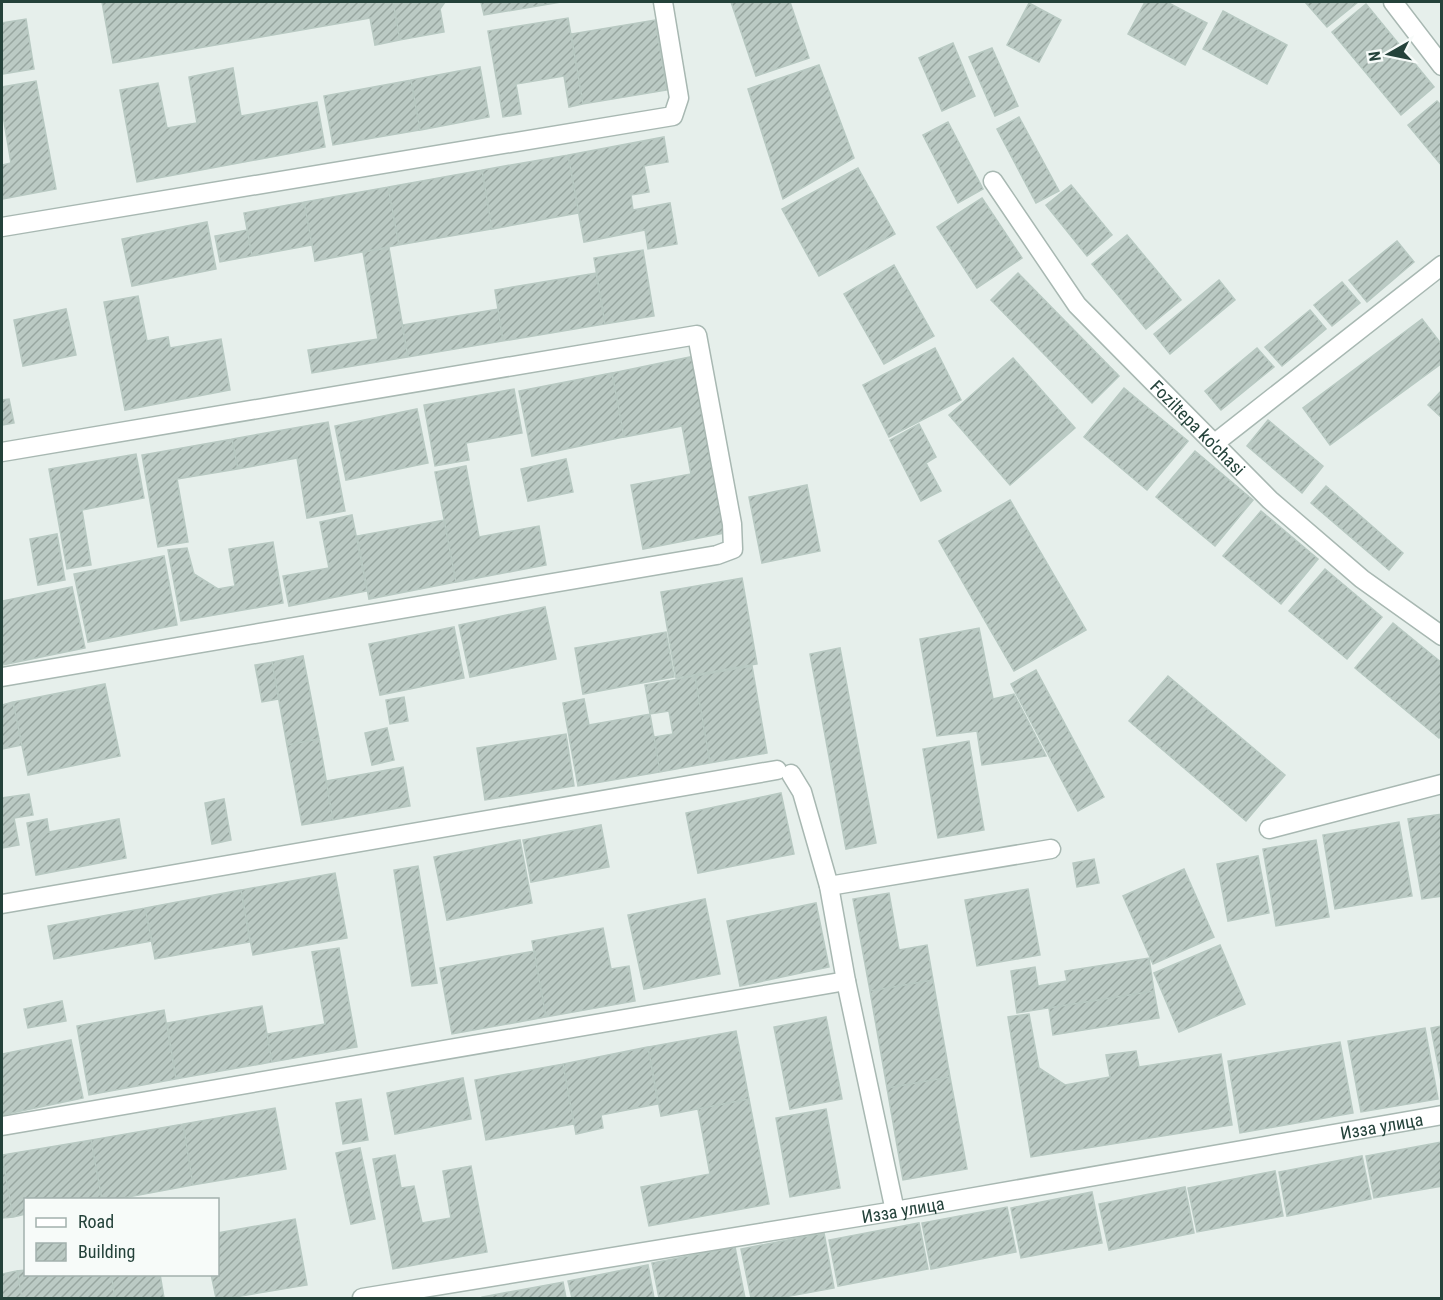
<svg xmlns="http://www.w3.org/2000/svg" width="1443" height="1300" viewBox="0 0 1443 1300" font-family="'Roboto Condensed',sans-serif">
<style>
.building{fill:url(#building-hatch);stroke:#b8c9c2;stroke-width:1.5}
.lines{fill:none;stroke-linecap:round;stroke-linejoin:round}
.service-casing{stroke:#a8b8b2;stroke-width:21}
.minor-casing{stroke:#a8b8b2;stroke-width:21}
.service{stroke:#fff;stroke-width:18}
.minor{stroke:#fff;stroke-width:18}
.labels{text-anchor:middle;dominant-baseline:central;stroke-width:6;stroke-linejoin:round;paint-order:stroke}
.street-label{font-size:18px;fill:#24423a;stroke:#f7fbf9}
</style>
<defs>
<pattern id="building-hatch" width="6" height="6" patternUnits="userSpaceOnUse" patternTransform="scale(1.5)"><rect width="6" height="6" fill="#bbcac4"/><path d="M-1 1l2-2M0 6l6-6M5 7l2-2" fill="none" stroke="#98a6a0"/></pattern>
</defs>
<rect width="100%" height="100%" fill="#e6efeb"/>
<!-- building -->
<path class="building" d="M102,2H393L400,40L375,45L370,18L113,63Z
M393,2H445L440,9L444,32L400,40Z
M481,2H561L484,15Z
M731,2H790L809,58L756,76Z
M1145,2H1167L1207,23L1185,65L1128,34Z
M1305,2H1358L1327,27Z
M1029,3L1061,20L1039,62L1007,45Z
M1366,4L1434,87L1401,115L1332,32Z
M1223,11L1287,45L1267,84L1203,49Z
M568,18L583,104L569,107L564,76L516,84L521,114L503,117L488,31Z
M26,19L34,69L2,74V23Z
M655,20L667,90L583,104L571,34Z
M953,43L975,96L942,111L919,58Z
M992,48L1018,106L995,116L969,57Z
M819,65L854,158L783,199L748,89Z
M480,67L489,117L420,130L411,80Z
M233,68L241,116L317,102L325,147L137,182L120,90L158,83L167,128L197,123L189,77Z
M411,80L420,130L333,145L324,96Z
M36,81L56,189L2,199V165L11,163L2,110V87Z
M1437,101L1442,106V166L1408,125Z
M1019,117L1059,191L1036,203L997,129Z
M948,122L983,189L958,203L923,135Z
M664,137L668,162L644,166L649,192L631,195L633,210L670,203L677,244L648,249L645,230L584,242L568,155Z
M568,155L579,213L492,229L482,170Z
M858,168L895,234L819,276L782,209Z
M482,170L492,229L399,245L388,187Z
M1071,185L1112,235L1087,256L1046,205Z
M388,187L399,245L315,261L304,202Z
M982,198L1022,258L977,288L937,227Z
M304,202L312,245L252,256L244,213Z
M207,222L216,269L132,286L122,239Z
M247,230L252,256L220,262L215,236Z
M1127,235L1181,300L1146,329L1092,264Z
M1397,241L1414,262L1367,302L1349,280Z
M389,248L408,357L312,373L308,350L378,339L363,252Z
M643,250L654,316L605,324L594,258Z
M894,265L934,336L884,364L844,294Z
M596,273L605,324L503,341L495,290Z
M1018,273L1119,376L1092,403L991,300Z
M1219,280L1235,300L1170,354L1154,334Z
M1342,282L1360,303L1332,326L1314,305Z
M138,296L147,341L168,337L170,348L221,339L230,390L125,410L104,302Z
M66,309L76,355L23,366L14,320Z
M498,309L503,341L408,357L402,325Z
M1310,310L1326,329L1282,366L1265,347Z
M1422,319L1442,345V363L1330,445L1303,408Z
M935,348L961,400L889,437L863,385Z
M1257,348L1274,367L1221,410L1205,391Z
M695,356L730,532L643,549L631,485L691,474L682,426L624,437L612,373Z
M1013,358L1075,428L1010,485L949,415Z
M612,373L624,437L532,456L519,391Z
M1124,388L1188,441L1147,490L1084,437Z
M514,389L522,433L466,443L469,460L435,466L424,405Z
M1441,391L1442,392V418L1428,405Z
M9,399L14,423L2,425V400Z
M417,409L428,463L346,480L335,426Z
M1268,420L1323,466L1302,493L1247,446Z
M328,422L345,511L307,518L297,458L238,469L232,439Z
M919,424L936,457L926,463L941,491L921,501L890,440Z
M232,439L238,469L177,479L188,542L158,547L142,455Z
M1195,451L1253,500L1215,546L1156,497Z
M136,454L144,498L82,510L91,565L67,569L49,469Z
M566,459L573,492L528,501L521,469Z
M466,466L479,537L539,526L546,565L456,582L435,472Z
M807,485L820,551L762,563L749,497Z
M1326,486L1403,553L1389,570L1311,503Z
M1010,500L1086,630L1014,671L939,541Z
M1261,511L1318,559L1281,604L1223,556Z
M352,515L367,591L289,606L283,576L329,568L320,522Z
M444,520L456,582L369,599L357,536Z
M57,534L65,580L38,585L30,539Z
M273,542L283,603L181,621L168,550L187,548L194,574L218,589L235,586L229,549Z
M164,556L177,625L88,642L74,574Z
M1325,569L1382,617L1347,659L1289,611Z
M742,578L757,664L676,678L661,592Z
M72,587L85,648L2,665V601Z
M545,607L556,659L470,677L459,625Z
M1393,623L1442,663V735L1439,738L1355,668Z
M454,627L464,678L380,695L369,644Z
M979,628L993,699L1014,694L1046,756L982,765L977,731L937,736L920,639Z
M666,632L674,677L583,694L575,648Z
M840,648L876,843L846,849L810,654Z
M303,656L319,739L287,745L272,662Z
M272,662L279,699L262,702L255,665Z
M752,666L767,753L710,763L695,676Z
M1036,670L1104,797L1078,811L1011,684Z
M695,676L710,763L660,772L654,737L673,734L669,711L650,714L645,685Z
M1168,676L1285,775L1246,821L1129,721Z
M105,684L120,756L28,775L13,702Z
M404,697L408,721L390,724L386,700Z
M584,699L589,725L650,714L660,772L578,786L563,703Z
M13,702L22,745L2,749V705Z
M387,728L394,760L372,765L365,733Z
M566,734L574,786L485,800L477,748Z
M319,739L333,820L302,825L287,745Z
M969,741L984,830L938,838L923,749Z
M403,767L410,806L333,820L326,781Z
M781,793L794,854L698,873L686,813Z
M29,794L33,815L14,818L19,845L2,848V798Z
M224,799L231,840L212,844L205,803Z
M1442,814V896L1422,899L1408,819Z
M47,819L49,832L119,819L126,858L36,875L27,823Z
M1399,822L1412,896L1335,909L1323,835Z
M601,825L609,867L531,882L523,840Z
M520,840L532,903L447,920L434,857Z
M1316,840L1329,917L1276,926L1263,849Z
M1258,856L1269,913L1228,921L1217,864Z
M1094,859L1099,883L1077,887L1073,863Z
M418,866L437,983L412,986L394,870Z
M1184,869L1214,937L1153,964L1123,896Z
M335,873L347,938L253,955L241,890Z
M1028,889L1040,955L977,966L965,900Z
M241,890L250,942L155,959L145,908Z
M889,893L899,950L927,945L933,980L870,991L853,899Z
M705,899L720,974L644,989L628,915Z
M816,903L829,967L740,986L727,921Z
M145,908L152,941L54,959L48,926Z
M603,928L611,969L629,966L635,1001L546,1017L532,941Z
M1220,945L1245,1004L1179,1032L1154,973Z
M339,948L357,1047L272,1062L267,1034L325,1024L312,952Z
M534,951L546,1017L452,1034L440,968Z
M1149,958L1154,991L1017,1013L1011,971L1035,967L1038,986L1067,981L1065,971Z
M933,980L950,1077L887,1088L870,991Z
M1154,991L1159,1018L1053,1035L1049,1008Z
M62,1001L66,1021L28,1028L24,1009Z
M262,1006L272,1062L176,1079L167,1023Z
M164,1010L176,1079L89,1095L77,1026Z
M1029,1014L1039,1068L1065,1085L1110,1077L1106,1055L1136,1051L1139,1067L1221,1054L1232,1125L1031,1157L1008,1017Z
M826,1017L842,1099L790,1109L774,1027Z
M1442,1026V1086L1431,1028Z
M1425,1028L1438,1099L1361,1112L1348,1041Z
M736,1031L749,1099L661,1116L648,1047Z
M71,1040L83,1098L2,1115V1054Z
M1340,1042L1353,1113L1240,1133L1228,1061Z
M648,1047L658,1104L601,1115L603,1128L576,1134L563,1064Z
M563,1064L574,1124L486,1140L475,1080Z
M950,1077L967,1169L903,1180L887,1088Z
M463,1078L471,1119L395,1134L387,1093Z
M361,1099L368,1140L343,1144L336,1103Z
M749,1099L769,1204L649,1226L641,1187L710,1174L698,1109Z
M275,1108L286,1169L193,1185L183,1124Z
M826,1109L840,1188L790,1197L776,1118Z
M183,1124L193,1185L112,1200H102L91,1140Z
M91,1140L102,1200H26V1214L13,1217L2,1155Z
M1442,1142V1186L1374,1198L1366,1156Z
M360,1148L375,1219L351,1224L336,1153Z
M2,1155L13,1217L2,1218Z
M395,1155L401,1188L414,1186L422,1223L451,1218L443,1171L471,1166L487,1252L393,1269L373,1159Z
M1362,1156L1371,1199L1287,1216L1279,1172Z
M1275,1171L1283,1216L1197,1232L1188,1188Z
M1185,1187L1194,1233L1109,1250L1099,1204Z
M1092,1192L1102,1243L1021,1258L1011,1208Z
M1007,1207L1016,1252L931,1269L922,1223Z
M295,1219L307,1285L229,1298H216L211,1274H218V1233Z
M919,1223L928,1269L838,1286L829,1240Z
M824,1233L834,1288L779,1298H751L741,1249Z
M735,1247L745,1298H659L652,1263Z
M648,1265L654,1298H572L568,1281Z
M26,1270V1274H111L115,1298H22L17,1271Z
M17,1271L22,1298H2V1274Z
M111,1274H160L164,1298H115Z
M563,1282L566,1298H482V1297Z"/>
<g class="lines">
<defs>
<path id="service" d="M829,886L1051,849"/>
<g id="minor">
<path d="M1393,2L1442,66"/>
<path id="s1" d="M993,181L1077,305L1270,500L1362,579L1442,636"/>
<path d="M2,227L673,116L679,98L663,2"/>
<path d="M1215,443L1442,265"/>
<path d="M2,452L697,335L732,524L733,549L717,555L2,677"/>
<path d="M791,774L802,792L829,886L846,981L895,1211"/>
<path d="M1269,829L1442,784"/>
<path d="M2,904L777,770"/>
<path d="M2,1126L846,981"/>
<path id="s2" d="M362,1298L895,1211L1442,1115"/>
</g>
</defs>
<!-- service casing -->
<use href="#service" class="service-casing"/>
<!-- minor casing -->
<use href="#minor" class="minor-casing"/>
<!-- service -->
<use href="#service" class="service"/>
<!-- minor -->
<use href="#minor" class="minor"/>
</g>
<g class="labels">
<!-- street labels -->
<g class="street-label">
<text stroke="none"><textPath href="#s1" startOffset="322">Foziltepa ko'chasi</textPath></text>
<text stroke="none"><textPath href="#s2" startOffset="1034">Изза улица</textPath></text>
<text stroke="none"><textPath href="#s2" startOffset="548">Изза улица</textPath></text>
</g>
</g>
<!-- border -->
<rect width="1443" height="1300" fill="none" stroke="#24423a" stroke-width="6"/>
<!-- legend -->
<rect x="24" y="1198" width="195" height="78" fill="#f7fbf9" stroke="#a3b1ad" stroke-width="1.5"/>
<rect x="36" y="1218" width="30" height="9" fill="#ffffff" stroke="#a3b1ad" stroke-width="1.5"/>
<text x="78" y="1228" font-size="18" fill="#24423a">Road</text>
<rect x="36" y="1243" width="30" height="18" fill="url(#building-hatch)" stroke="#a3b1ad" stroke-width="1.5"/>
<text x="78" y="1258" font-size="18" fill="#24423a">Building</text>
<!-- north arrow -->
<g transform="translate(1389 54) rotate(261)" stroke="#f7fbf9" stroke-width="4.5" paint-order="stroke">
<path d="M0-4.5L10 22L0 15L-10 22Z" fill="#24423a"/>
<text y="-9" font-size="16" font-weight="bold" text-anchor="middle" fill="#24423a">N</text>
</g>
</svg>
